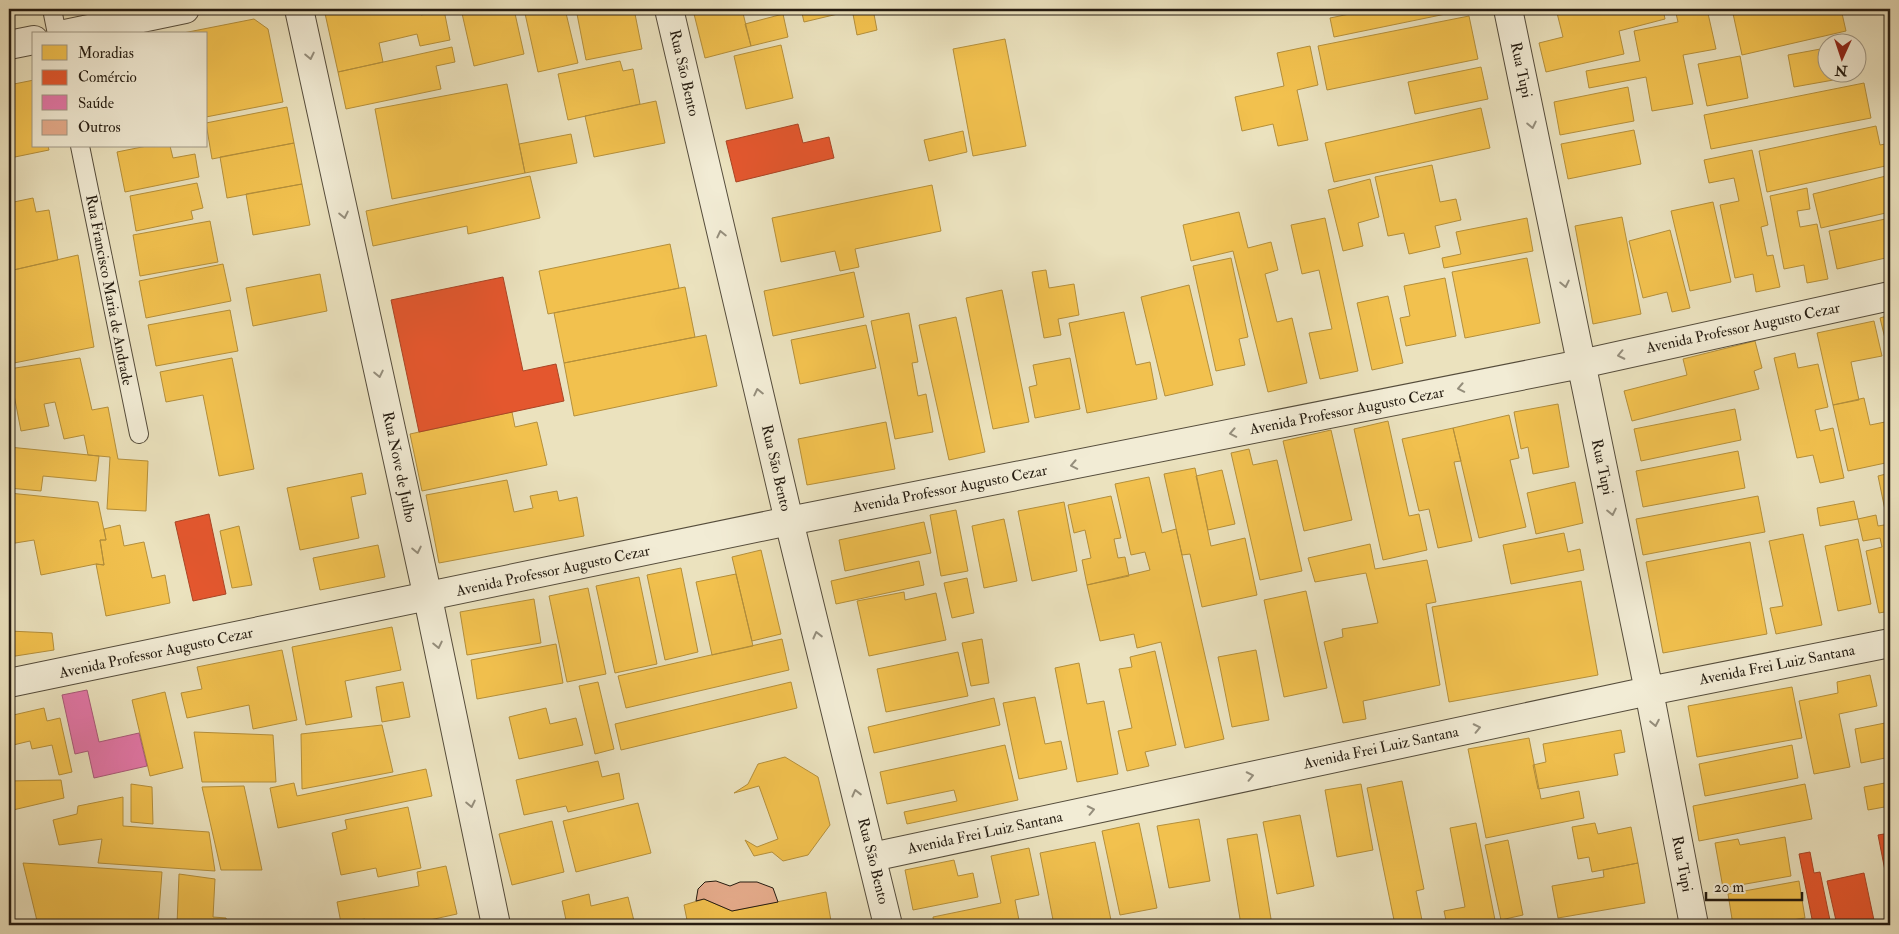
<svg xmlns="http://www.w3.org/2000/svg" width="1899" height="934" viewBox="0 0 1899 934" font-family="'IM FELL Double Pica',serif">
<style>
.homes{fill:#f2c14e;stroke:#b48f3b}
.shops{fill:#e4572e;stroke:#aa4525}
.health{fill:#e377a8;stroke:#aa5b7a}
.building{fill:#e6ac8c;stroke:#241b10}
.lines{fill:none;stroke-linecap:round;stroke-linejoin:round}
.service-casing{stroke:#564d3c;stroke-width:20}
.minor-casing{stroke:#564d3c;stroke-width:30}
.tertiary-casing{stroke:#564d3c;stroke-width:30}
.service{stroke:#f2ecd5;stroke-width:18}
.minor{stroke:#f2ecd5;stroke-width:28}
.tertiary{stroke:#f2ecd5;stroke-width:28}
.oneway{stroke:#958e7c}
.labels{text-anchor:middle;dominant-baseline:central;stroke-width:5;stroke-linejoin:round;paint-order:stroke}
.street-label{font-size:15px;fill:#241b10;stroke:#f2ecd5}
</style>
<rect width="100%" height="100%" fill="#ebe2be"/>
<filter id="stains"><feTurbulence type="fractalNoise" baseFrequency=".004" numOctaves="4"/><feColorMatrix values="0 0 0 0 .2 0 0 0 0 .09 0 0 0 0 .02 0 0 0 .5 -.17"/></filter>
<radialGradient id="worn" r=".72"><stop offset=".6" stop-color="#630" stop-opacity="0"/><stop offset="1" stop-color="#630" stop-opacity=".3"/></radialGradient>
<!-- homes -->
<path class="homes" d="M324,9H419L421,15L444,10L450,40L420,46L417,34L379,43L383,62L338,72Z
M461,9H514L524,54L474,66Z
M524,9H565L578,63L538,72Z
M576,9H634L642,49L586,60Z
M716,9H742L751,46L705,58L694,14Z
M801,9H841L842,13L804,22Z
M852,9H873L877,30L857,35Z
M1364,9H1470L1334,37L1330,18L1364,11Z
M1556,9H1663L1665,19L1619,31L1624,54L1546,72L1539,43L1563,37Z
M1675,9H1707L1716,49L1683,55L1693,104L1652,111L1646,77L1589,88L1586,71L1640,61L1634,31L1678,22Z
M1732,9H1841L1846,31L1742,55Z
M783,14L788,37L751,46L745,24Z
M1469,16L1478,59L1327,90L1318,46Z
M254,19L268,29L283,102L206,117V34H178Z
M1005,39L1026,146L973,156L953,49Z
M781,45L793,98L746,109L734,56Z
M1310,46L1318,85L1297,90L1308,140L1278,146L1273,124L1242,131L1235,97L1284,86L1277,53Z
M452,47L455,62L436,66L441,89L346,109L338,72Z
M1826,48V72H1856V76L1794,87L1788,55Z
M1740,56L1748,98L1707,106L1698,64Z
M620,61L623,71L633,69L640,104L568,120L558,74Z
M1481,67L1488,99L1415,114L1408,82Z
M34,80V146H48L49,150L10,158L9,85Z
M1864,83L1871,118L1711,149L1704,115Z
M507,84L525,173L392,199L375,109Z
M1628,87L1634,121L1560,135L1554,102Z
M656,101L665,143L594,157L585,116Z
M287,107L294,143L212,159L206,123Z
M1481,108L1490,148L1334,182L1325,143Z
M1876,126L1880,145L1890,143V165L1767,192L1759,151Z
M1634,130L1641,164L1568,179L1561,144Z
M963,131L967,152L929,161L924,140Z
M571,134L577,163L525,173L519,144Z
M294,143L302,184L227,198L220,157Z
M147,146H170L173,158L195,154L199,177L125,192L117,152Z
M1752,150L1768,225L1761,227L1767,256L1773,255L1780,287L1756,292L1753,274L1735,278L1720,205L1739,201L1734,178L1709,183L1704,160Z
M1432,165L1440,202L1456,199L1461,220L1435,226L1440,247L1409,254L1404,233L1388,236L1375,177Z
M1890,175V212L1821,228L1813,194Z
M530,176L540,218L468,234L467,226L373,246L366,211Z
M1370,179L1379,217L1358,223L1363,246L1343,251L1328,190Z
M197,183L203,208L191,211L193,219L136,231L130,196Z
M302,184L310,225L253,235L246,194Z
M932,185L941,231L855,249L859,267L840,271L835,251L781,262L772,218Z
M1807,188L1810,209L1797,211L1800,227L1817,224L1828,279L1807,283L1804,265L1784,269L1770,196Z
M33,198L36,212L49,210L58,260L9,271V203Z
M1713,202L1731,282L1690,291L1671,211Z
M1239,212L1248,248L1271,242L1278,270L1265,274L1277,322L1292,318L1307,383L1268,392L1233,251L1191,261L1183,225Z
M1622,217L1641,314L1593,324L1575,226Z
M1325,218L1358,371L1320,379L1309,333L1332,329L1319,270L1302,274L1291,225Z
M1527,218L1533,251L1444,268L1442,258L1461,254L1456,232Z
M1890,218V257L1837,269L1829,231Z
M210,221L218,262L140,276L133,235Z
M1670,230L1690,308L1672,312L1667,292L1643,298L1629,241Z
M670,244L679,288L548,314L539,271Z
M78,255L94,347L9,364V271Z
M1231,258L1248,337L1239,339L1245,365L1216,371L1193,266Z
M1527,258L1540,323L1465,338L1452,272Z
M223,264L231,301L146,318L139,281Z
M1046,270L1049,288L1074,284L1079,315L1058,319L1061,335L1044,338L1032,272Z
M854,272L864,317L773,336L764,291Z
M320,274L327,311L253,326L246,288Z
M1445,278L1456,336L1406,346L1400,318L1410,316L1404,286Z
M1189,285L1213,385L1165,396L1141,297Z
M685,287L695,337L564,363L554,313Z
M1002,290L1029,422L993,429L966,298Z
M1388,296L1403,363L1372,370L1357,303Z
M230,310L238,351L156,366L148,325Z
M1124,312L1136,365L1150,362L1157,399L1087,413L1069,323Z
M909,313L918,362L912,363L918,396L926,394L933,432L895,439L871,321Z
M1890,315V359L1880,318Z
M956,317L985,452L949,460L919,325Z
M1874,321L1882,356L1851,362L1859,400L1833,405L1817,333Z
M866,325L876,368L800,384L791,340Z
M706,335L717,386L574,416L564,363Z
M1755,341L1762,368L1754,371L1759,389L1632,421L1624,391L1687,375L1683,359Z
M1795,353L1798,368L1818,364L1828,407L1815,410L1820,431L1833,428L1844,478L1820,483L1813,455L1797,458L1774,358Z
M80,358L92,410L108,407L118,459L148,461L146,511L107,509L110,457L88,455L84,435L64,439L55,402L44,404L49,426L21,431L9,369Z
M232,358L254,469L219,476L203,395L166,402L160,372Z
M1070,358L1080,409L1035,418L1029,387L1037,385L1033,365Z
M1864,398L1870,425L1890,421V462L1848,471L1833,405Z
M1558,404L1569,467L1533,474L1528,447L1521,449L1514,412Z
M1735,409L1741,440L1641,461L1634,429Z
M512,412L515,427L537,422L547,465L422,491L410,434Z
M1509,415L1519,458L1510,460L1526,527L1479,538L1453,428Z
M1388,421L1409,516L1419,514L1427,550L1383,560L1354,429Z
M886,422L895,469L807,485L798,439Z
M1453,428L1461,461L1454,462L1472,541L1438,548L1429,509L1419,511L1402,439Z
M1331,430L1352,520L1304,531L1283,441Z
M9,447L99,456L96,481L43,476L41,491L9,488Z
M1249,449L1253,465L1277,460L1302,571L1260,580L1231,453Z
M1738,451L1745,488L1643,507L1636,471Z
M1195,468L1211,546L1245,538L1257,595L1202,607L1190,554L1182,555L1164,474Z
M1222,470L1235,524L1208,530L1196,476Z
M362,473L366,494L351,497L359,538L300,550L287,488Z
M1890,473V509L1885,510L1878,476Z
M1149,477L1162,533L1176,529L1224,739L1185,748L1161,642L1137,648L1134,634L1100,641L1087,585L1150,570L1145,552L1131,555L1115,484Z
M507,480L514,512L533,508L530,496L557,491L559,501L577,497L584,536L439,563L426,495Z
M1575,482L1583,523L1536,534L1527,493Z
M9,493L98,502L106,540H100L104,565L96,564L41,575L34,540L9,544Z
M1111,496L1121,538L1114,539L1118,558L1125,557L1129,576L1087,585L1082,560L1091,558L1085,530L1074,533L1068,505Z
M1758,496L1765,532L1643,555L1636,519Z
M1854,501L1858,519L1820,526L1817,508Z
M1064,502L1077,571L1032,581L1018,511Z
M956,510L968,571L941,576L930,515Z
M1876,515L1878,526L1890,524V611L1879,613L1866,551L1882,547L1880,538L1863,541L1858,519Z
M1004,519L1017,581L984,588L972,526Z
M924,522L931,553L845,571L839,540Z
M120,525L124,546L144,542L152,578L165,575L170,603L106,616L96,564L104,565L100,540H106L104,529Z
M239,526L252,585L232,588L220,531Z
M1564,533L1568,552L1580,549L1584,570L1511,584L1503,545Z
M1803,534L1822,625L1776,634L1770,608L1783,606L1769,541Z
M1858,539L1871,604L1838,611L1825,546Z
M1750,542L1767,634L1663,653L1646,562Z
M1370,544L1375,569L1427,560L1436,602L1426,604L1440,685L1363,701L1366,719L1343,723L1324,642L1343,637L1342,629L1378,623L1366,573L1315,582L1308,558Z
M378,545L385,577L320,590L313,558Z
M761,550L781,634L752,641L732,557Z
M919,561L924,585L836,604L831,581Z
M681,568L698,652L665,660L647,575Z
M736,574L753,646L712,655L696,582Z
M639,577L657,664L615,673L596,586Z
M967,578L974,613L952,618L944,583Z
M1581,581L1598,675L1449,702L1432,607Z
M588,588L606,674L567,682L549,596Z
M1306,591L1327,688L1284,697L1264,600Z
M904,592L905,600L936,593L946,640L869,656L857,601Z
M534,599L541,643L467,655L460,612Z
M392,627L401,670L345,681L352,717L306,725L292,647Z
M9,631L52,633L54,650L9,657Z
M782,639L789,670L626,708L618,676Z
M982,639L989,683L971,686L962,643Z
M556,644L563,683L477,699L471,660Z
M282,650L297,720L253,729L249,705L187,718L181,693L202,689L197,667Z
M1256,650L1269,720L1232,727L1218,657Z
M1155,651L1176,745L1145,752L1149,766L1127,771L1118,731L1132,728L1119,669L1132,667L1130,657Z
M958,652L968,696L886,712L877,669Z
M1079,663L1087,704L1104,701L1118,774L1077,782L1055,668Z
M1870,675L1877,706L1839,714L1850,767L1814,774L1799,701L1838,693L1837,682Z
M403,682L410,717L382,722L376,687Z
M598,682L614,749L595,754L579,686Z
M791,682L797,708L621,750L615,724Z
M1792,687L1802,738L1697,757L1688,706Z
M165,692L183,768L150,776L132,700Z
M1035,697L1045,744L1061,741L1067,769L1019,779L1003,703Z
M994,698L1000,725L874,753L868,727Z
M44,708L47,721L60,718L72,772L59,775L52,745L32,749L30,741L9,746V716Z
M546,708L550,724L576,718L583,745L519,759L509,717Z
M1890,722V757L1861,763L1855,729Z
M382,725L393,772L302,789L301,734Z
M1621,730L1625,752L1614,754L1618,775L1538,789L1533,765L1546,762L1543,744Z
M194,732L273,735L276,782H202Z
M1529,738L1541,799L1579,791L1584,818L1486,838L1468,749Z
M1005,745L1018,800L907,824L904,812L957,801L954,790L887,804L880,772Z
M1792,745L1798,778L1705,796L1699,764Z
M785,757L818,777L830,825L808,855L783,861L772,852L754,856L745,840L757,847L778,839L759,786L734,793L748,784L758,764Z
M598,761L602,777L619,773L624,799L568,812L566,806L524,815L516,780Z
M426,769L432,796L278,828L270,788L294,783L297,796Z
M61,780L64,798L13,810L9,794V781Z
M1402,781L1424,889L1416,891L1423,925H1395L1367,788Z
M1890,782V806L1868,810L1864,787Z
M131,784L152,787L153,824L131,822Z
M1361,784L1373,850L1337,857L1325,790Z
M1805,784L1812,819L1699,841L1693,806Z
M244,786L262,870H221L202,787Z
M123,797V826L209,832L215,871L98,863L102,839L59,845L53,820L77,814L78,806Z
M638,803L651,853L576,872L563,821Z
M408,807L421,868L378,877L376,868L341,875L332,833L347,829L345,820Z
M1300,815L1314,886L1277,894L1263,822Z
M1199,819L1210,881L1169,888L1157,826Z
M552,821L564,872L512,885L499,834Z
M1139,823L1157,908L1120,915L1102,831Z
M1476,823L1496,925H1447L1444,911L1465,907L1450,828Z
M1595,823L1598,834L1631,827L1638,863L1592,872L1589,857L1578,859L1572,827Z
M1257,834L1272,925H1241L1227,839Z
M1785,837L1791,876L1723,888L1715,843L1738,839L1740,845Z
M1508,840L1523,915L1501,920L1485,845Z
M1095,842L1112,925H1054L1040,853Z
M1029,848L1039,895L1015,900L1020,925H934L933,917L1001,903L991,856Z
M954,860L958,876L973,873L978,897L913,910L905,870Z
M23,863L162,872L158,925H38Z
M1638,863L1645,903L1558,918L1552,886L1604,877L1603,870Z
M446,866L457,914L407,925H366L365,919L341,923L337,902L419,886L417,872Z
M179,874L215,879L213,917L226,918L228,925H177Z
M1799,881L1805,918L1761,925H1733L1728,894Z
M826,892L831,921L811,925H688L684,905L704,899L732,911Z
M589,894L591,906L628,897L635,925H567L562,901Z"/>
<!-- shops -->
<path class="shops" d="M798,124L803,143L829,137L834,158L736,182L726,141Z
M503,277L523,371L556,364L564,401L419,432L391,300Z
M209,514L226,594L193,601L175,522Z
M1890,833V896L1878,835Z
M1810,852L1814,873L1820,872L1831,925H1807L1813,924L1799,854Z
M1864,873L1875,925H1837L1827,881Z"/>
<!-- health -->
<path class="health" d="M87,690L99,742L139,733L147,766L94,778L88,751L75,754L62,695Z"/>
<!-- building -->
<path class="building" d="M716,881L730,886L740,882H757L773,888L778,902L732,911L704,899L696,901L698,889L705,882Z"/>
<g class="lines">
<defs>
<path id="service" d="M52,9L57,34
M80,146L139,434"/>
<path id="minor" d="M1508,9L1649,691L1694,925
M65,34L185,9
M9,45L34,40
M9,683L789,521L1581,364L1890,296
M872,857L1649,691L1890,643"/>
<path id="tertiary" d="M299,9L428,598L496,925
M669,9L789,521L888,925"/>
</defs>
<!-- service casing -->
<use href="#service" class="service-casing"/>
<!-- minor casing -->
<use href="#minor" class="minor-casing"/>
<!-- tertiary casing -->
<use href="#tertiary" class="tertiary-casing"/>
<!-- service -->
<use href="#service" class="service"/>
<!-- minor -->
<use href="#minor" class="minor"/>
<!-- tertiary -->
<use href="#tertiary" class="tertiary"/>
</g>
<!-- one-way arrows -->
<defs><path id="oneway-chevron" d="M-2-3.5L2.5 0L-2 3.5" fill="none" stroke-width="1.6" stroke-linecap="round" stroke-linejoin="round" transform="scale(1.25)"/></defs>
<g class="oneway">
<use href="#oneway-chevron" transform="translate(310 56) rotate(78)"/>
<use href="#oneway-chevron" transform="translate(1532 125) rotate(78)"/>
<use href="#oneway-chevron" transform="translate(344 215) rotate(78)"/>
<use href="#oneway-chevron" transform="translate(721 234) rotate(-103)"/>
<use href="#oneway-chevron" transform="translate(1565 284) rotate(78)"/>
<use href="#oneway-chevron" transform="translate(1621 355) rotate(168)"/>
<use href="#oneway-chevron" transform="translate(379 374) rotate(78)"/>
<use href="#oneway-chevron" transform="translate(1461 388) rotate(169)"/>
<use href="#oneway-chevron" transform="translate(758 392) rotate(-103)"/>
<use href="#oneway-chevron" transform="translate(1233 433) rotate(169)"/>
<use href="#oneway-chevron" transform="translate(1074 465) rotate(169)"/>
<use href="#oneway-chevron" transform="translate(1612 512) rotate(78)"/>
<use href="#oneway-chevron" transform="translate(417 550) rotate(78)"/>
<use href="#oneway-chevron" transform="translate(817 635) rotate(-104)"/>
<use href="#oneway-chevron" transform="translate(438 645) rotate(78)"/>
<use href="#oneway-chevron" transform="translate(1655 723) rotate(79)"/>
<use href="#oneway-chevron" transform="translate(1477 728) rotate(-12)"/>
<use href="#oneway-chevron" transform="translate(1250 776) rotate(-12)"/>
<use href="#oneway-chevron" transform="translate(856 793) rotate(-104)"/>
<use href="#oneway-chevron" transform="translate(471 804) rotate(78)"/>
<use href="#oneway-chevron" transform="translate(1091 810) rotate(-12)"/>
</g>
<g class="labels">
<!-- street labels -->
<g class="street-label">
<text transform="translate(1521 70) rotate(78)">Rua Tupi</text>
<text transform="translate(684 73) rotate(77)">Rua São Bento</text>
<text transform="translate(109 290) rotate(79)">Rua Francisco Maria de Andrade</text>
<text transform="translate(1743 328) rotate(-12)">Avenida Professor Augusto Cezar</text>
<text transform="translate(1347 411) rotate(-11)">Avenida Professor Augusto Cezar</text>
<text transform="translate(399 467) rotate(78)">Rua Nove de Julho</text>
<text transform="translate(1602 467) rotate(78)">Rua Tupi</text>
<text transform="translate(776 468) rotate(77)">Rua São Bento</text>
<text transform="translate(950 489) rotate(-11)">Avenida Professor Augusto Cezar</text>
<text transform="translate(553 571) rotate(-12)">Avenida Professor Augusto Cezar</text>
<text transform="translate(156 653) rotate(-12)">Avenida Professor Augusto Cezar</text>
<text transform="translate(1777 665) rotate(-11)">Avenida Frei Luiz Santana</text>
<text transform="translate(1381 748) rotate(-12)">Avenida Frei Luiz Santana</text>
<text transform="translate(985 833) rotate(-12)">Avenida Frei Luiz Santana</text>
<text transform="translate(873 861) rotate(76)">Rua São Bento</text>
<text transform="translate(1682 864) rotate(79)">Rua Tupi</text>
</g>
</g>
<!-- margin -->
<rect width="1899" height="934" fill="none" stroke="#ebe2be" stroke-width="30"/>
<rect x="10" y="10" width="1879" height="914" fill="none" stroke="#241b10" stroke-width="2.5"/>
<rect x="15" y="15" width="1869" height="904" fill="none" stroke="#241b10"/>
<!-- legend -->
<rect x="32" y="32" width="175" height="115" fill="#f2ecd5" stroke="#a09886"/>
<rect x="42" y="45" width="25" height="15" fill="#f2c14e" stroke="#a09886"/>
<text x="78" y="58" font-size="15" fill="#241b10">Moradias</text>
<rect x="42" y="70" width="25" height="15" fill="#e4572e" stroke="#a09886"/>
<text x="78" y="82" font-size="15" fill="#241b10">Comércio</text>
<rect x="42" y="95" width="25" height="15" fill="#e377a8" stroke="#a09886"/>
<text x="78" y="108" font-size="15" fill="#241b10">Saúde</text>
<rect x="42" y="120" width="25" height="15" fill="#e6ac8c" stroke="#a09886"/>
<text x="78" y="132" font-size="15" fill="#241b10">Outros</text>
<!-- north arrow -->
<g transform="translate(1842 58) rotate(183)"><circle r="24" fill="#f2ecd5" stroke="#a09886"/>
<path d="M0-4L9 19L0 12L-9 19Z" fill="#8f2418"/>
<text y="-8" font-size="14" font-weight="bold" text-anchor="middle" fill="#241b10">N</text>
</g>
<!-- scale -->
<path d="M1706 892v8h96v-8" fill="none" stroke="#241b10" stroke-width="2.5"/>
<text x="1714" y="892" font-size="15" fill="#241b10" stroke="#f2ecd5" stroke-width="4" paint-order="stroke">20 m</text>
<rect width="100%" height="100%" filter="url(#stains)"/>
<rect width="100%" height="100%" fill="url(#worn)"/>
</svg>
